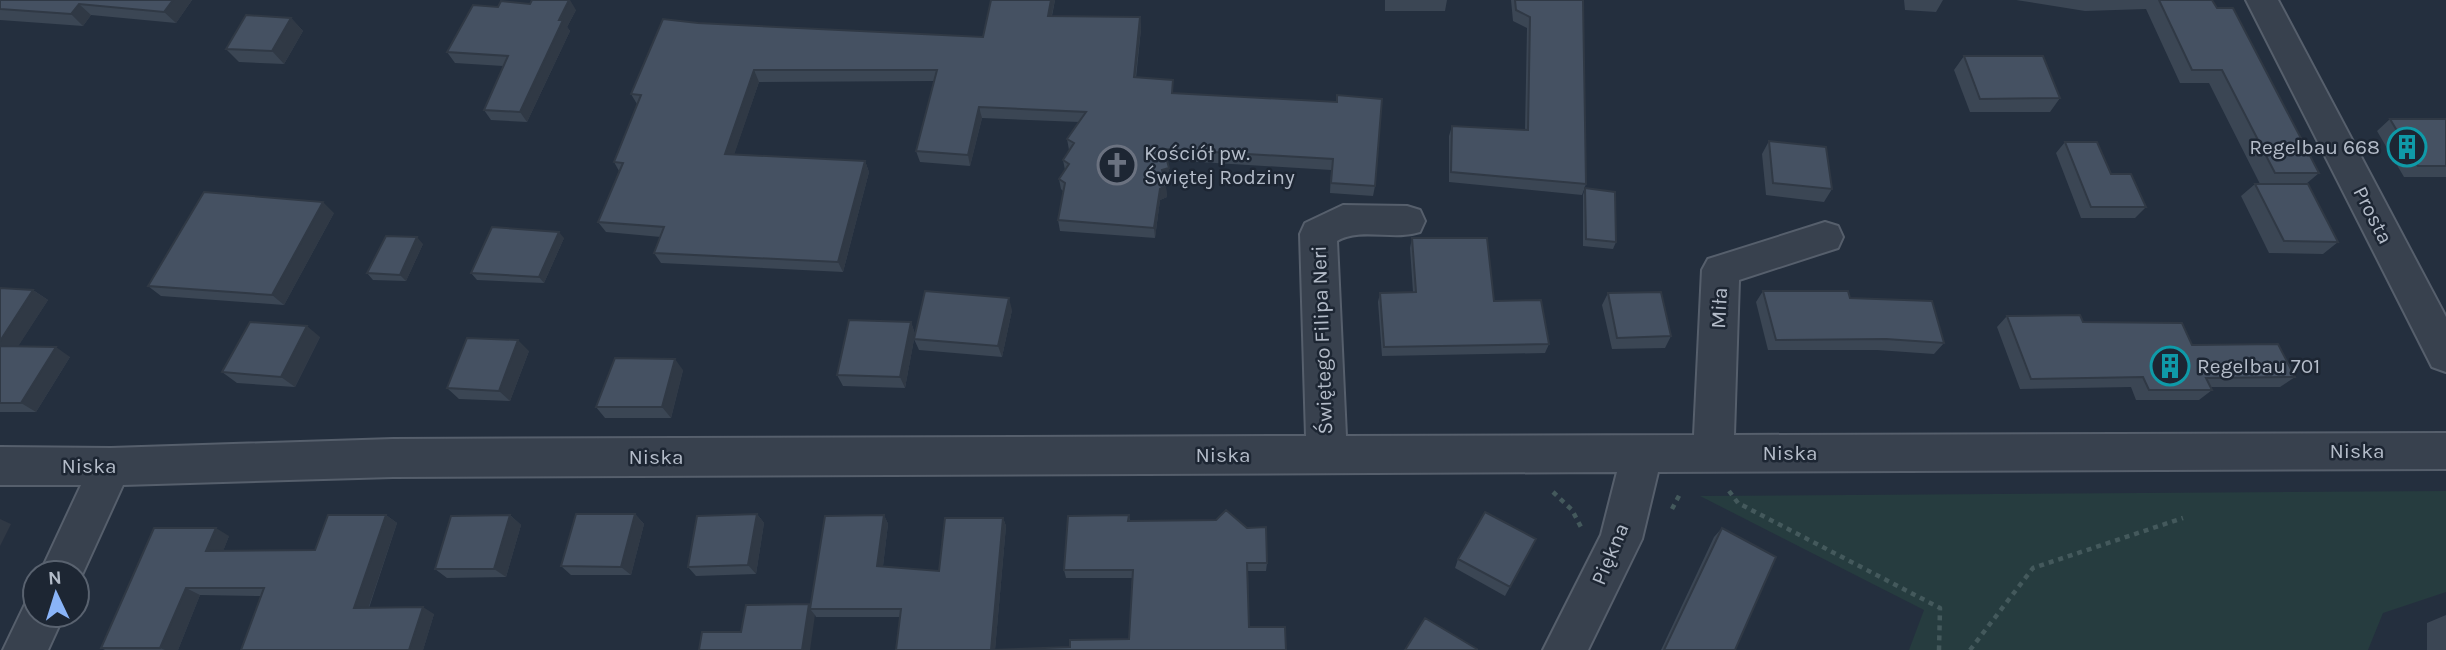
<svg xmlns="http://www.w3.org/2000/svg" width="2446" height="650" viewBox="0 0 2446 650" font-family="Karla,sans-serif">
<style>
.green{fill:#263c3f}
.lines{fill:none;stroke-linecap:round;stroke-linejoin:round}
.minor-casing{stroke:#565f6c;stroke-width:4}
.path{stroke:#44595c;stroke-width:4.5;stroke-dasharray:5 5;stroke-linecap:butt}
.minor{fill:#38414e;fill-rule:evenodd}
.wall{fill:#3b4654}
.shaded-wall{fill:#303945}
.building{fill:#455162;stroke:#303945;stroke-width:2}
.labels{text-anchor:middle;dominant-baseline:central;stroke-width:5;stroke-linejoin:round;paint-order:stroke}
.poi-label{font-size:21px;fill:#b4bcc9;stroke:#1d2633;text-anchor:start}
.street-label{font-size:21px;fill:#b4bcc9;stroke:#1d2633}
</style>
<rect width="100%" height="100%" fill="#242f3e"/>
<!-- green -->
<path class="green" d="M2446,491V592L2383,613L2368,650H1909L1924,610L1700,496Z"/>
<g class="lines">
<defs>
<path id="minor" d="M2246,0H2278L2446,317V372L2432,367Z
M1343,205L1407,206L1420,210L1425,221L1420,232C1393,241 1362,227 1337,241L1346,436L1694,435L1702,270L1708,259L1825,222L1838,226L1843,237L1838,248L1739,280L1734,435L2446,433V469L1658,472L1642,539L1588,650H1543L1601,535L1617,472L393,477L123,485L77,586V573H40L81,485H0V447L111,448L393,439L1306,436L1300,234L1305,223Z
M35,597V615H64L48,650H3L27,600Z"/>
</defs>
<!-- minor casing -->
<use href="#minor" class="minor-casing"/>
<!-- path -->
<path class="path" d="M1729,491L1738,503L1940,608L1939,650
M1553,492L1572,510L1582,529
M1672,509L1681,492
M1970,650L2033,568L2183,518"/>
<!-- minor -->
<use href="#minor" class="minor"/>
</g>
<!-- wall -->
<path class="wall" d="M0,0H192L176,23L91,15L83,26L0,20Z
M1055,0L1052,16L1140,17L1141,29L1136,78L1173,93L1337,102L1375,186L1373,196L1330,193L1331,170L1167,160L1170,178L1165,180L1167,197L1160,200L1155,238L1060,231L1058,220L1063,191L1061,189L1059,179L1065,170L1063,160L1069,150L1067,139L1079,122L982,118L970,166L920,162L916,151L934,81L759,82L734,154L865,161L869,172L843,272L661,263L654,253L661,237L606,232L598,222L619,171L614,162L637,104L631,94L698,23L983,37Z
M1385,0H1447L1445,11H1385Z
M1511,0H1583L1586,184L1582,195L1449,182V136L1452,126L1525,130L1527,28L1513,21Z
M1904,0H1943L1936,12L1905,10Z
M2016,0H2212L2319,173L2306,184L2338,242L2323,254L2269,253L2241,196L2255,184H2260L2209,83H2180L2146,9L2085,11Z
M498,7L576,10L567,27L570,31L527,122L491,120L484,110L503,66L455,63L447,52Z
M291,18L303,31L284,64L239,62L226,49Z
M1964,56L2060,98L2050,112H1970L1954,70Z
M2390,119H2446V177H2404L2377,131Z
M1769,141L1832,189L1824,202L1766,195L1762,154Z
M2065,142L2111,174L2146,207L2135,218H2081L2056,153Z
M1585,188L1616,242L1613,249L1583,246V195Z
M334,213L284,305L161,296L148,286Z
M564,238L544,283L477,280L471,273Z
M1412,238L1549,344L1545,353L1382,356L1378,302L1380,293L1413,292L1410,248Z
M423,244L406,281L373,280L367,273Z
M0,288L33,290L48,300L18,346L70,357L36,412H0Z
M1763,291L1850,298L1944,343L1934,354L1877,350H1768L1756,302Z
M1608,293L1671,336L1665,348L1612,349L1602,305Z
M1012,310L1002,357L919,350L914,339Z
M2007,316L2083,322L2192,345L2295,377L2280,387H2211L2212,390L2199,400H2136L2131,387L2020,389L1997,327Z
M911,322L915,334L905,388L843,386L837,375Z
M320,337L295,387L237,383L222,372Z
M529,351L510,401L459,399L447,388Z
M683,370L671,418H605L596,407Z
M635,514L644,524L631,575H571L561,566Z
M757,514L764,523L756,574L696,576L688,567Z
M386,515L397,523L369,608L434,614L423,650H241L261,596L200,595L178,650H105L101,648L229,536L223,551L315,550Z
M510,515L521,525L506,577L447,578L435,569Z
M884,515L888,524L883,566L939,571L1003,518L1006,526L995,650L1070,647L1129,639L1132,578H1066L1064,570L1129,515L1130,521L1267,563L1266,571H1248L1249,627L1286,650H896L900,617H816L815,615L741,632L809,604L811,607Z
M1722,528L1735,650H1661L1714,537Z
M1536,539L1505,596L1455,568L1458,559Z
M2446,615V650H2427V623Z"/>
<!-- shaded-wall -->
<path class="shaded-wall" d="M173,0H192L176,23L164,12Z
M569,0H570L576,10L567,27L570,31L527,122L520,112Z
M1051,0H1055L1049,27L1048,16Z
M79,4L91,15L83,26L71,14Z
M1140,17L1141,29L1134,88V77Z
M291,18L303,31L284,64L272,51Z
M754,70L759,82L731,164L725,154Z
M979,107L982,118L970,166L968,155Z
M865,161L869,172L843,272L838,262Z
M1169,168L1170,178L1163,181L1162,170Z
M1166,186L1167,197L1160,200L1155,238L1154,228L1160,189Z
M323,202L334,213L284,305L272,295Z
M559,232L564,238L544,283L539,277Z
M417,237L423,244L406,281L400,275Z
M33,290L48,300L12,356L0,348V341Z
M1009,298L1012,310L1002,357L998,346Z
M911,322L915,334L905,388L900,377Z
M307,326L320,337L295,387L281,377Z
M518,340L529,351L510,401L499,391Z
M56,347L70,357L36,412L21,403Z
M675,359L683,370L671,418L662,407Z
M635,514L644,524L631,575L621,567Z
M757,514L764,523L756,574L748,565Z
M386,515L397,523L366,615L354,608Z
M510,515L521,525L506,577L494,569Z
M884,515L888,524L882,574L877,566Z
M1003,518L1006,526L995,650H991Z
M0,519L11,524L0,546Z
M216,528L229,536L220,559L206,551Z
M186,588L200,595L178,650H165L160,648Z
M809,604L813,609H810L815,615L810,650H802Z
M423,607L434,614L423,650H409Z"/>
<!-- building -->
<path class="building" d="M0,0H173L164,12L79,4L71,14L0,9Z
M532,0H569L559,20H563L520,112L484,110L508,56L447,52L473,5L498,7L501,1L530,4Z
M991,0H1051L1048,16L1140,17L1134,77L1173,80L1172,93L1337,102V95L1382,99L1375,186L1331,183L1333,159L1164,149L1169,168L1162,170L1166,186L1160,189L1154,228L1058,220L1065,183L1059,179L1069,164L1063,160L1074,143L1067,139L1086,112L979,107L968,155L916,151L937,70H754L725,154L865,161L838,262L654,253L664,227L598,222L623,163L614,162L641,95L631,94L663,19L698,23L983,37Z
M1515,0H1583L1586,184L1451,172L1452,126L1528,130L1530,17L1516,10Z
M2159,0H2212L2217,8H2233L2319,173H2275L2222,70H2192Z
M246,15L291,18L272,51L226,49Z
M1964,56H2043L2060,98L1980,99Z
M2390,119H2446V166H2418Z
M1769,141L1826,147L1832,189L1773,183Z
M2065,142H2097L2111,174H2131L2146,207H2091Z
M2255,184H2308L2338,242L2284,241Z
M1585,188L1615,192L1616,242L1586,239Z
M204,192L323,202L272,295L148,286Z
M492,227L559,232L539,277L471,273Z
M386,236L417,237L400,275L367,273Z
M1412,238H1487L1494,301L1541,300L1549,344L1384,347L1380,293L1416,292Z
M0,288L33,290L0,341Z
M925,291L1009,298L998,346L914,339Z
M1763,291H1848L1850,298L1932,301L1944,343L1886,339L1776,340Z
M1661,292L1671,336L1617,338L1608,293Z
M2080,315L2083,322L2182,323L2192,345L2278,344L2295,377L2206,378L2212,390H2149L2143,377L2031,379L2007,316Z
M849,320L911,322L900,377L837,375Z
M250,322L307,326L281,377L222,372Z
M467,338L518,340L499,391L447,388Z
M0,346L56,347L21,403H0Z
M615,358L675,359L662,407H596Z
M1226,510L1247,528L1266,527L1267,563H1247L1249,627H1285L1286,650H896L901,609H810L825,516L884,515L877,566L939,571L945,518H1003L991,650L1070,647V640L1129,639L1133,570H1064L1068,516L1129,515L1128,521L1216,520Z
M1485,512L1536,539L1510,587L1458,559Z
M576,514H635L621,567L561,566Z
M757,514L748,565L688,567L697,516Z
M328,515H386L354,608L423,607L409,650H241L264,588H186L160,648H101L154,528H216L206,551L315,550Z
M510,515L494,569H435L451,516Z
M1722,528L1776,557L1735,650H1664Z
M809,604L802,650H699L702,632H741L746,605Z
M1425,618L1477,649V650H1405Z"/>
<!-- icons -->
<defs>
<symbol id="building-ring" viewBox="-11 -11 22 22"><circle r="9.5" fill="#1d2633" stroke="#0f9aa8" stroke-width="1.5"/><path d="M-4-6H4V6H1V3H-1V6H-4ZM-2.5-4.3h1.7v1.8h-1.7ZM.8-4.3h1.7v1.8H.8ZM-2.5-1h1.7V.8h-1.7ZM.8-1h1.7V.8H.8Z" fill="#0f9aa8"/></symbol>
<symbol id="church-ring" viewBox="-11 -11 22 22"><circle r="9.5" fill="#1d2633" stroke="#6b7280" stroke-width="1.5"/><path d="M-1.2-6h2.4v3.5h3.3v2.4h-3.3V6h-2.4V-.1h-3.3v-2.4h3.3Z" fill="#6b7280"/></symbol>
</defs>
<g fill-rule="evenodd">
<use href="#building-ring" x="2385" y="125" width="44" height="44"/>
<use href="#church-ring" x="1095" y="143" width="44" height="44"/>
<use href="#building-ring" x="2148" y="344" width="44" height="44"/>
</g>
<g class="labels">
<!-- poi labels -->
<g class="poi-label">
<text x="2380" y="147" text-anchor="end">Regelbau 668</text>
<text x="1144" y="153">Kościół pw.<tspan x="1144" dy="24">Świętej Rodziny</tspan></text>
<text x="2197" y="366">Regelbau 701</text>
</g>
<!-- street labels -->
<g class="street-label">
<text transform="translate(2373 215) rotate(63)">Prosta</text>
<text transform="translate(1719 308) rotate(-87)">Miła</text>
<text transform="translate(1322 340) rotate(-92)">Świętego Filipa Neri</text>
<text x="2357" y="451">Niska</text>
<text x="1790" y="453">Niska</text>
<text x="1223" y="455">Niska</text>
<text x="656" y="457">Niska</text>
<text x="89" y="466">Niska</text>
<text transform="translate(1610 554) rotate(-67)">Piękna</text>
</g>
</g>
<!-- north arrow -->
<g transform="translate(56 594) rotate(356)"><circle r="33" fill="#1d2633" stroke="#59626f" stroke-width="2"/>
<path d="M0-5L12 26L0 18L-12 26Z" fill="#8ab4f8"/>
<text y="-10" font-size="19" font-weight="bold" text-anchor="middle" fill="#b4bcc9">N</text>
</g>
</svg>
